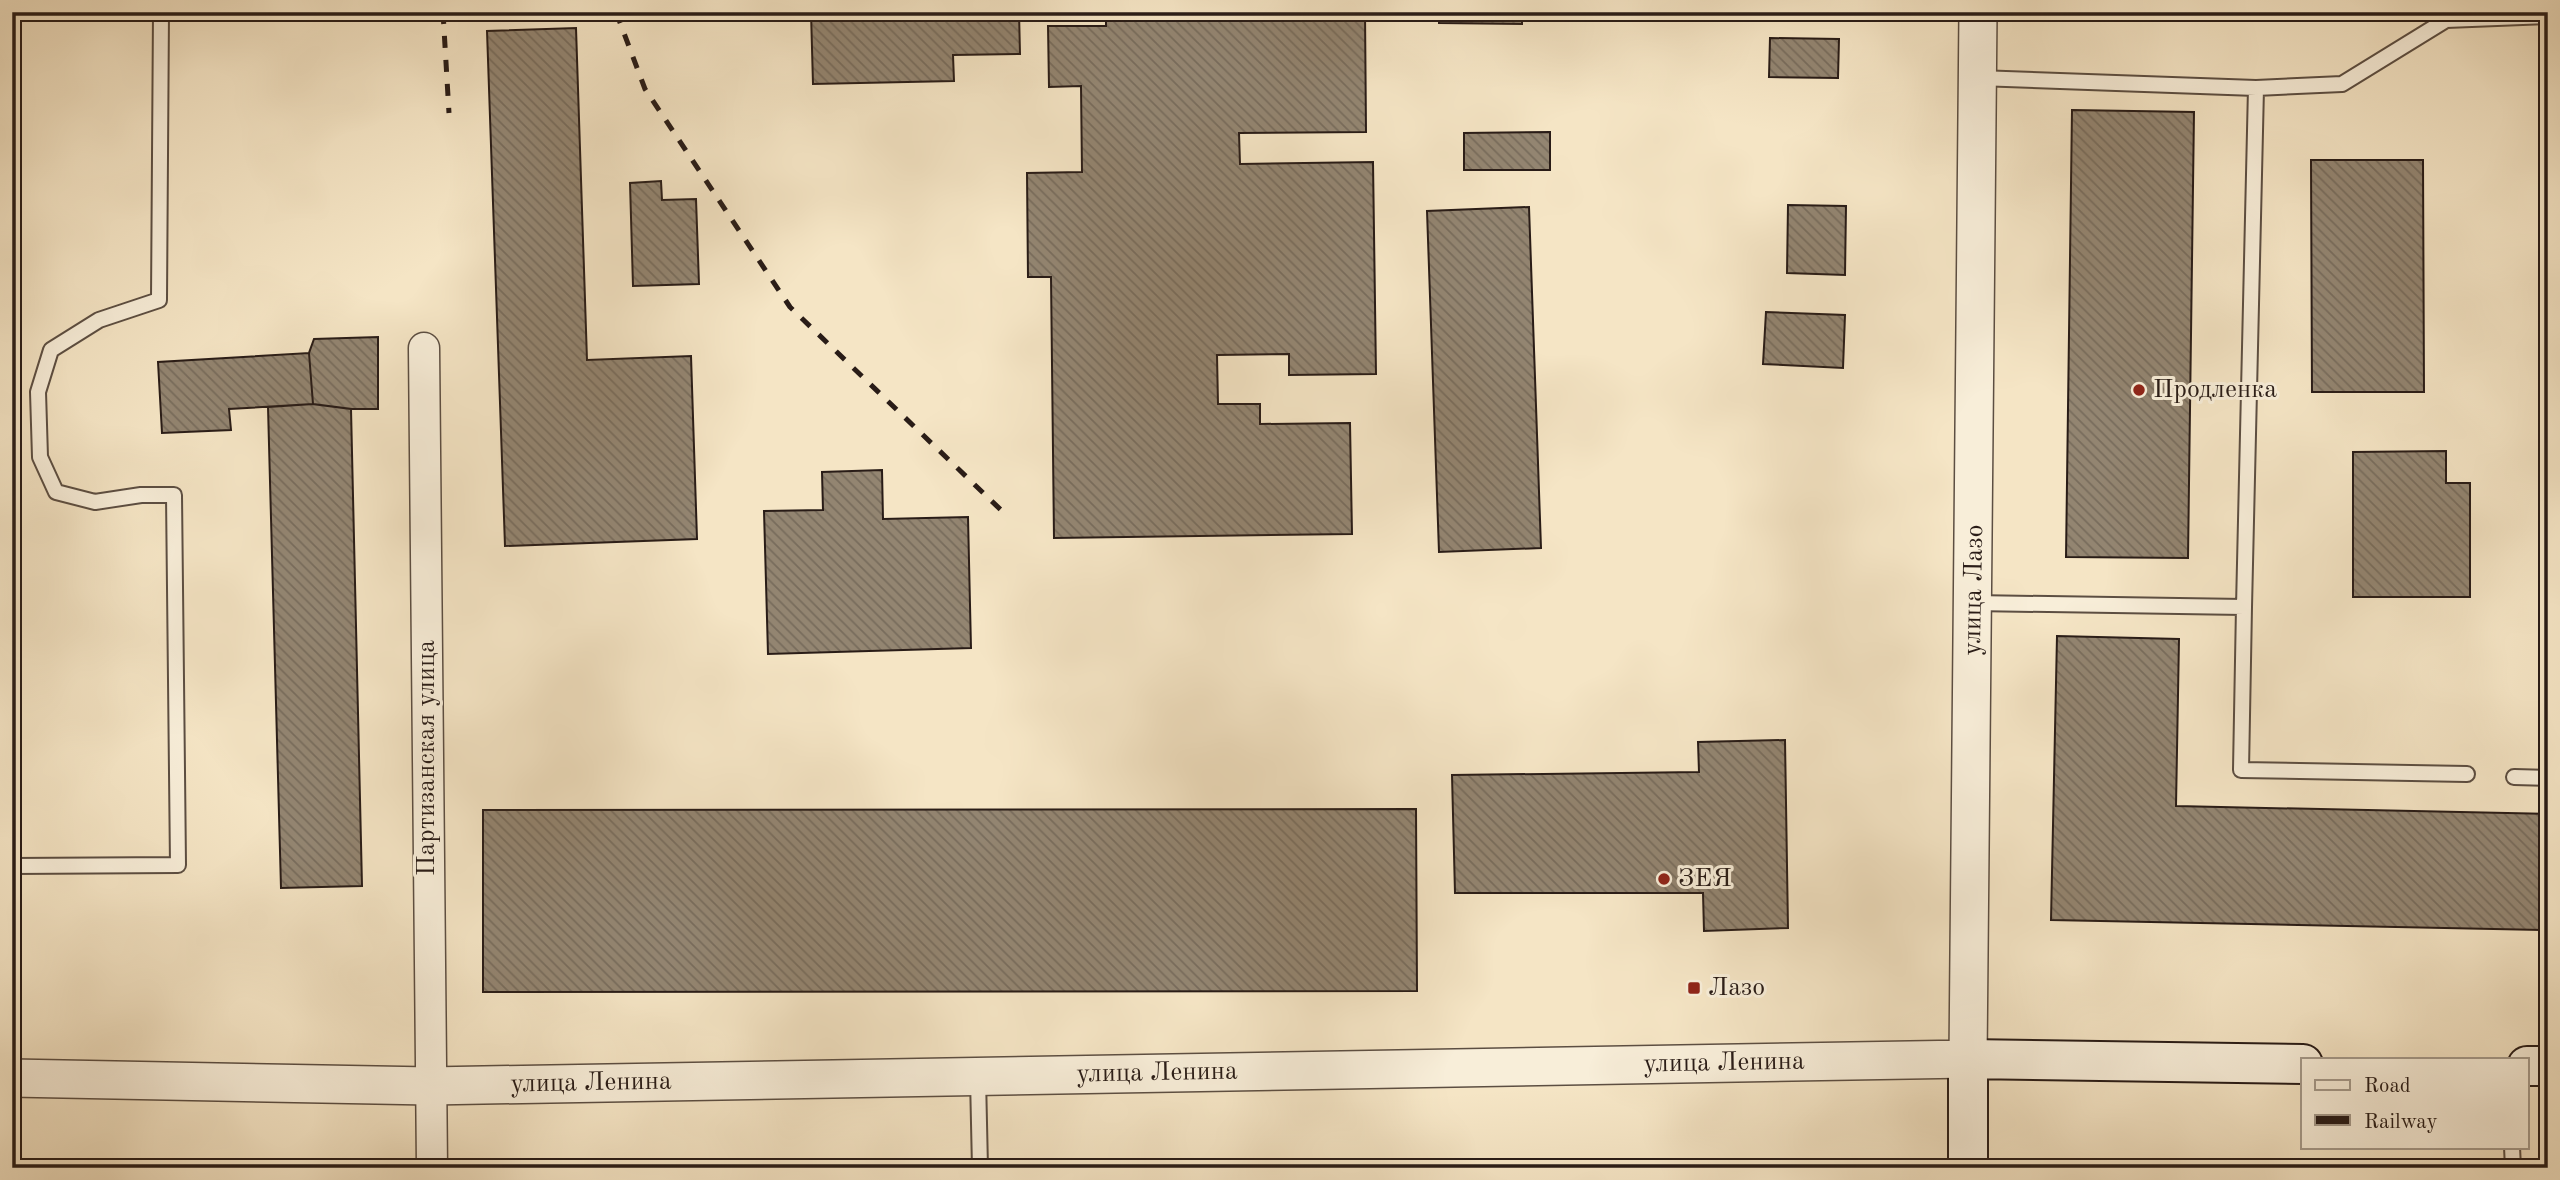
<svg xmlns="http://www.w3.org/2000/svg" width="2560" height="1180" viewBox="0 0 2560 1180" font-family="'Old Standard TT',serif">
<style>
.building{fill:url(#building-back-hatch);stroke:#291c17;stroke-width:2}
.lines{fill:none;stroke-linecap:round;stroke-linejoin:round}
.service-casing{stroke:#5c4e42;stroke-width:18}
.minor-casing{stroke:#5c4e42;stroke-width:33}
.tertiary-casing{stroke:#5c4e42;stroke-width:40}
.secondary-casing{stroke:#291c17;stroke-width:42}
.service{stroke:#f8eed9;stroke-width:14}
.minor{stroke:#f8eed9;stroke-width:30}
.tertiary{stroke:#f8eed9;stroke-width:37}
.secondary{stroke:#f8eed9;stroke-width:38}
.rail{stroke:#291c17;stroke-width:5;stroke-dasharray:12 12;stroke-linecap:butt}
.poi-dot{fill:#8f2418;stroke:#f8eed9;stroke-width:2.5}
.labels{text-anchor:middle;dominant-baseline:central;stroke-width:6;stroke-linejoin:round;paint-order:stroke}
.poi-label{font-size:26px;fill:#291c17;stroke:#f8eed9;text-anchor:start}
.street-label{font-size:26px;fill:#291c17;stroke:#f8eed9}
</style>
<defs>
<pattern id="building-back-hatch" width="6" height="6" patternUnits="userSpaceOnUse" patternTransform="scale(1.75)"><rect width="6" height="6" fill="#938571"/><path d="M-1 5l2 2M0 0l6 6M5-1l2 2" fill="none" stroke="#786c5c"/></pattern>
</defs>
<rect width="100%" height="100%" fill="#f5e5c5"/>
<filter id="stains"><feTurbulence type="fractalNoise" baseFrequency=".00286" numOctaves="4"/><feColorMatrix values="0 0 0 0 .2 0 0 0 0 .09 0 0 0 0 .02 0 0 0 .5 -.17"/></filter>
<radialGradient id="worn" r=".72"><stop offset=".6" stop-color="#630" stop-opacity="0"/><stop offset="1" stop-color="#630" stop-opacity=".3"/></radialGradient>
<!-- building -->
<path class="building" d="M811,12H1019L1020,54L953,55L954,81L813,84Z
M1106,12H1365L1366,132L1239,133L1240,164L1373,162L1376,374L1289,375V354L1217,355L1218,404H1260V424L1350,423L1352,534L1054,538L1051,277H1028L1027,173L1082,172L1081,86L1049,87L1048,26H1106Z
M1439,12H1522V24L1439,23Z
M576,28L587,360L691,356L697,539L505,546L487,31Z
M1770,38L1839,39L1838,78L1769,77Z
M2072,110L2194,112L2188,558L2066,557Z
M1550,132V170H1464V133Z
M2311,160H2423L2424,392H2312Z
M661,181L662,200L696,199L699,284L633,286L630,183Z
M1788,205L1846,206L1845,275L1787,273Z
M1529,207L1541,548L1439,552L1427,211Z
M1766,312L1845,315L1843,368L1763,364Z
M378,337V409H351L313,404L309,353L314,339Z
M309,353L313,404L229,409L231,430L162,433L158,362Z
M313,404L351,409L362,886L281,888L268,407Z
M2446,451V483H2470V597H2353V452Z
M882,470L883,519L968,517L971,648L768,654L764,511L823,510L822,472Z
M2057,636L2179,639L2176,806L2548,814V930L2051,920Z
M1785,740L1788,928L1704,931L1703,893H1455L1452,775L1699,772L1698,742Z
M1416,809L1417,991L483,992V810Z"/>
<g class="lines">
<defs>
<path id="service" d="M2446,20L2548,16
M1978,78L2256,88L2342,84L2446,20V12
M1973,603L2244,607L2256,88
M2244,607L2241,770L2467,774
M2514,777L2548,778
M12,866L178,865L174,495H141L95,502L56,492L40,457L38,392L51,350L99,320L159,300L161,12
M978,1078L980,1168
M2512,1147L2513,1168"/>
<path id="minor" d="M424,348L432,1168"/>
<path id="tertiary" d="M12,1078L430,1086L1968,1059L1978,12"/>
<path id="secondary" d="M2527,1066H2548
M1968,1168V1059L2303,1064"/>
</defs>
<!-- service casing -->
<use href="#service" class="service-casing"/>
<!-- minor casing -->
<use href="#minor" class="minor-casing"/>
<!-- tertiary casing -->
<use href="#tertiary" class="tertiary-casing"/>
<!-- secondary casing -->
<use href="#secondary" class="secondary-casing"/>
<!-- service -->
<use href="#service" class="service"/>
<!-- minor -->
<use href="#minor" class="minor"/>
<!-- tertiary -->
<use href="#tertiary" class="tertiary"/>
<!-- secondary -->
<use href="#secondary" class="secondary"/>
<!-- rail -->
<path class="rail" d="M443,12L449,113
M616,12L645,89L790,307L1002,511"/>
</g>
<!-- markers -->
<g class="poi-dot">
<circle cx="2139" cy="390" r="7"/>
<circle cx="1664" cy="879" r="7"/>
<rect x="1687" y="981" width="14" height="14" rx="3.5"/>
</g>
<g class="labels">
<!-- poi labels -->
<g class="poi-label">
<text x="2153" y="390">Продленка</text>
<text x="1678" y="879">ЗЕЯ</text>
<text x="1708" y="988">Лазо</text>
</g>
<!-- street labels -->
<g class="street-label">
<text transform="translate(1974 590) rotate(-89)">улица Лазо</text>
<text transform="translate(427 758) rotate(-90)">Партизанская улица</text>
<text transform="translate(1724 1063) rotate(-1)">улица Ленина</text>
<text transform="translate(1157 1073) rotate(-1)">улица Ленина</text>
<text transform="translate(591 1083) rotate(-1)">улица Ленина</text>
</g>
</g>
<!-- margin -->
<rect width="2560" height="1180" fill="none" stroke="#f5e5c5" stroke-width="42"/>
<rect x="14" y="14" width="2532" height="1152" fill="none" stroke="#291c17" stroke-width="3.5"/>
<rect x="21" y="21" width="2518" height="1138" fill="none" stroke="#291c17" stroke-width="2"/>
<!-- legend -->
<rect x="2301" y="1058" width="228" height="91" fill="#f8eed9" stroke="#a59a8b" stroke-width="2"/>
<rect x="2315" y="1080" width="35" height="10" fill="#f8eed9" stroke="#a59a8b" stroke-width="2"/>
<text x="2364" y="1092" font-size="21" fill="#291c17">Road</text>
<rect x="2315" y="1115" width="35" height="10" fill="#291c17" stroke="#a59a8b" stroke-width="2"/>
<text x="2364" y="1128" font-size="21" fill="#291c17">Railway</text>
<rect width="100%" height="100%" filter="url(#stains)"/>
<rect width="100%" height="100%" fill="url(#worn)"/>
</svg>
